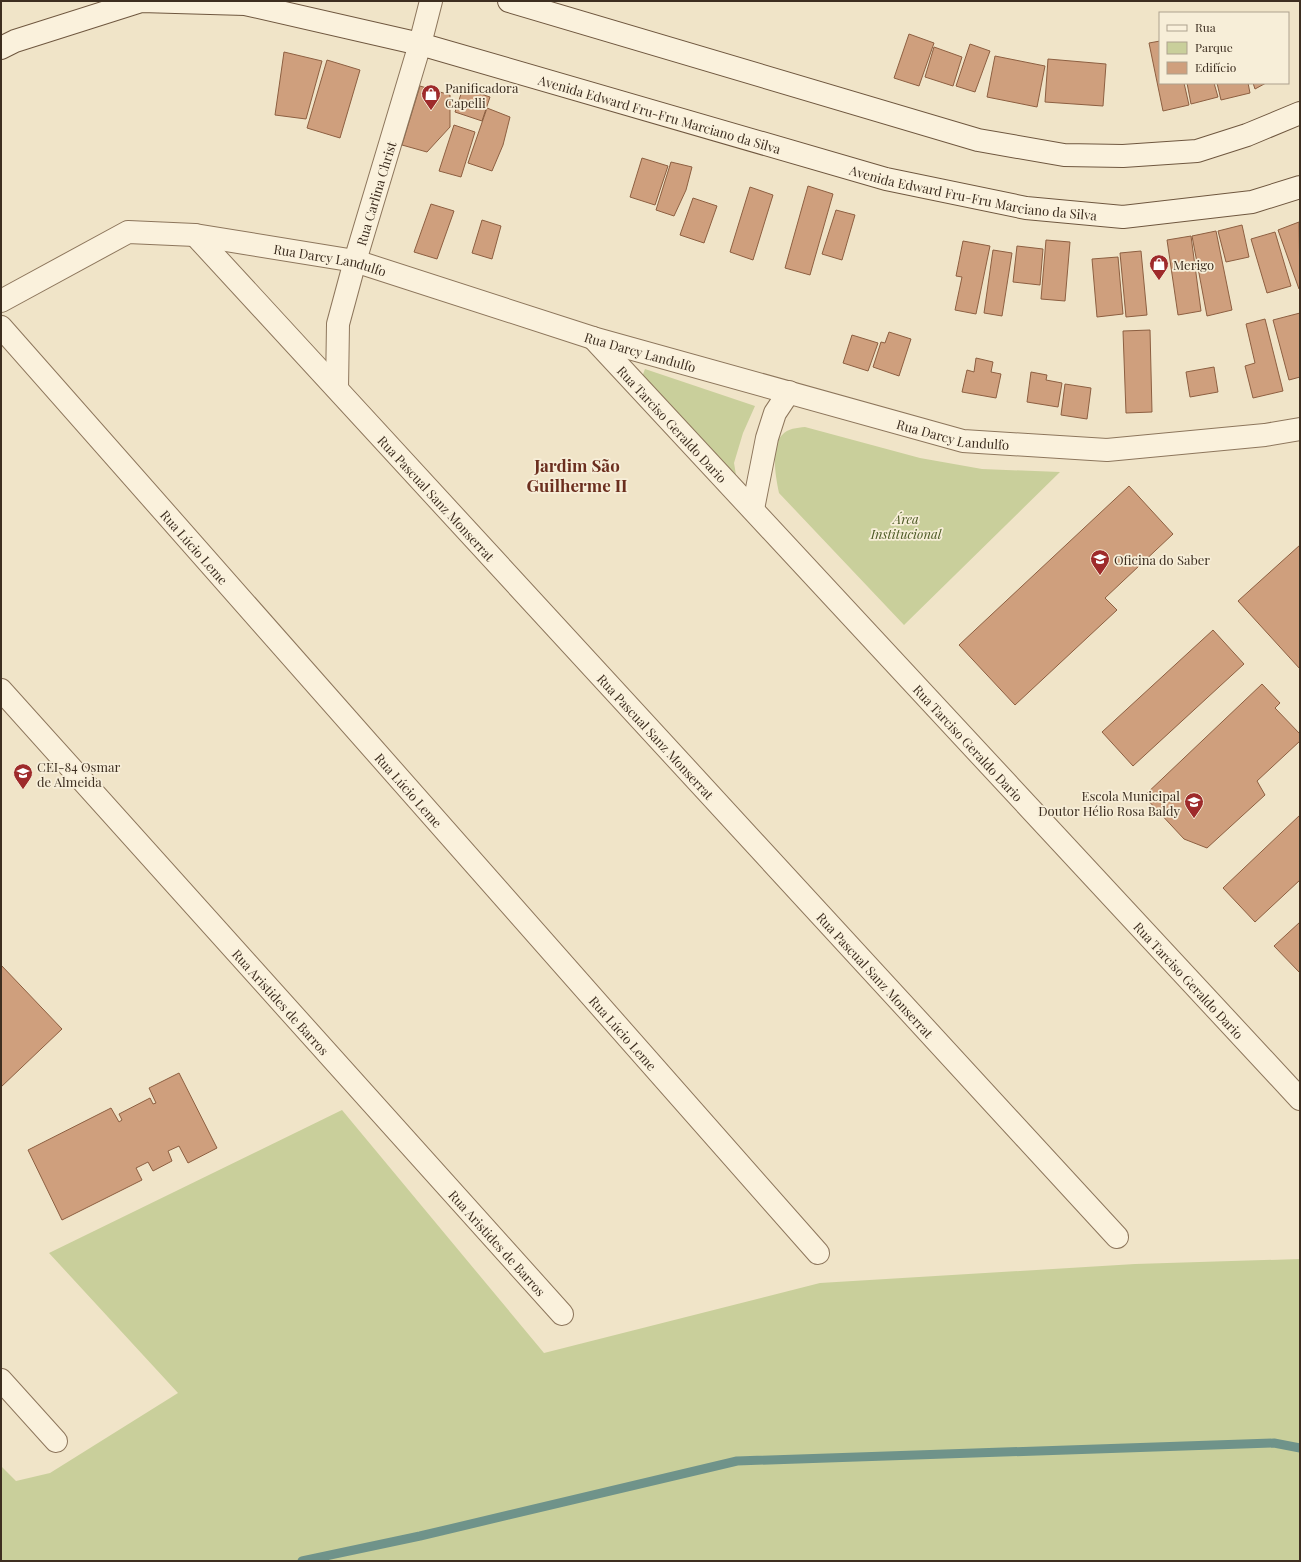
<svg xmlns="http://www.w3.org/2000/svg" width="1301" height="1562" viewBox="0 0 1301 1562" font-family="'Playfair Display',serif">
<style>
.green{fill:#c9cf9b}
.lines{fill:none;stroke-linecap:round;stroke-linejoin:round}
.stream{stroke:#6f938a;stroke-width:9}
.building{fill:#cf9f7d;stroke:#8d5f41}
.minor-casing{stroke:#8d765c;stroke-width:24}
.secondary-casing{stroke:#6f573f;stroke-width:24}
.minor{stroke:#faf1dc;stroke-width:22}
.secondary{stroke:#faf1dc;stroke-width:22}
.labels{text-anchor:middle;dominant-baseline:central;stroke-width:3.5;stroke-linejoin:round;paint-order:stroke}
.poi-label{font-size:13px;fill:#3d2e20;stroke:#f7eed8;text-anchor:start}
.street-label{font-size:13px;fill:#3d2e20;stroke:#f7eed8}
.park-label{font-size:13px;font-style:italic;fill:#4d5a26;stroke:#f7eed8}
.district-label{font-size:17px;font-weight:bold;fill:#6b2e1e;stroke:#f7eed8}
</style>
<rect width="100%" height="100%" fill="#f0e4c8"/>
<!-- green -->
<path class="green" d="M645,369L755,406L743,433L734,463L737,481L642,377Z
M805,427L920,458L982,469L1060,472L904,625L779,493C776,478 770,448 782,435C788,428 797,428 805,427Z
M342,1110L544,1353L820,1283L1135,1264L1300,1259V1561H1V1466L16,1481L50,1473L178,1393L49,1253Z"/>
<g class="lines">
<!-- stream -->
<path class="stream" d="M302,1561L420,1536L737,1461L1274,1443L1300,1448"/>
</g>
<!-- building -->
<path class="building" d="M909,34L934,43L919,86L894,78Z
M1160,41V83H1184L1189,105L1163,111L1149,43Z
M970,44L990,51L975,92L956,86Z
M934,47L962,57L953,86L925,77Z
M284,52L322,61L306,119L275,115Z
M995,56L1045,66L1037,107L987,97Z
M1048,59L1106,64L1103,106L1045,102Z
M327,60L360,70L340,138L307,128Z
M1187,83H1214L1218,97L1191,104Z
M1217,83H1248L1250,93L1221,100Z
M1253,83H1266L1255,89Z
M420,86L450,95V127L427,152L402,145Z
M463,88L490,97L482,121L455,112Z
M487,108L510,117L503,145L492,171L468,163Z
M454,125L475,132L461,177L439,171Z
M642,158L668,166L655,205L630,197Z
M671,162L692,167L686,190L674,216L656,210Z
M808,186L833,194L810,275L785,268Z
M750,187L773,195L753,260L730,252Z
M693,198L717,206L704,243L680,235Z
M431,204L454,211L437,259L414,252Z
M836,210L855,215L842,260L822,254Z
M482,220L501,226L492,259L472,253Z
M1299,222L1300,289H1299L1278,230Z
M1242,225L1249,257L1226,262L1218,231Z
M1216,231L1232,310L1207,316L1192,236Z
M1275,232L1291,286L1267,293L1251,239Z
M1191,236L1201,311L1178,315L1167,240Z
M1046,240L1070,242L1065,301L1041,299Z
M963,241L990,246L976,314L955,310L962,277L956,276Z
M1017,246L1043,249L1040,285L1013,282Z
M993,250L1012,253L1002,316L984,313Z
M1141,251L1147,315L1126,317L1120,253Z
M1118,257L1123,314L1097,317L1092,259Z
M1300,313V377L1289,380L1273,320Z
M1265,319L1283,391L1253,398L1245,366L1255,363L1246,324Z
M1150,330L1152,412L1126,413L1123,331Z
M889,332L911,339L899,376L873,367L881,342L885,343Z
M852,335L878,343L868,371L843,363Z
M976,358L993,362L991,372L1001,374L996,398L962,392L967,370L974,372Z
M1214,367L1218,392L1190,397L1186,372Z
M1031,372L1047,375L1046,380L1062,383L1058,407L1027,402Z
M1065,384L1091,388L1087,419L1061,415Z
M1129,486L1173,534L1105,598L1117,610L1015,705L959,645Z
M1300,545V669L1238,601Z
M1213,630L1244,664L1133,766L1102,732Z
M1262,684L1280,703L1275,708L1300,734V741L1257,781L1265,795L1207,848L1184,839L1144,796Z
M1300,815V880L1255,922L1223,888Z
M1300,922V973L1274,946Z
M1,965L62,1029L1,1087Z
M179,1073L217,1148L188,1163L179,1146L168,1151L172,1161L153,1171L148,1162L136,1168L142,1180L62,1220L28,1150L111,1108L119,1122L122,1120L119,1114L150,1098L153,1104L156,1103L149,1088Z"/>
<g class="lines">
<defs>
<g id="minor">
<path id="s1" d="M195,235L1117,1237"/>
<path id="s2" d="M1,301L128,232L195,235L355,261L593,338L963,441L1107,450L1265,435L1300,429"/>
<path id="s3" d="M1,327L818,1253"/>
<path id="s4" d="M593,338L1300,1099"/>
<path id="s5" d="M337,388L338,324L355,261L420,44L431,1"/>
<path d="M753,509L767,438L775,413L789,392"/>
<path id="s6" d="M1,690L562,1314"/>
<path d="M1,1380L56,1441"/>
</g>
<g id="secondary">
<path d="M509,1L978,140L1064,155L1123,156L1197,151L1247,135L1300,113"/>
<path id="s7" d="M1,48L15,41L141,1L245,4L420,44L886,179L1026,208L1123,217L1252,202L1300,187"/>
</g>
</defs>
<!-- minor casing -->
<use href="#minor" class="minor-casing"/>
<!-- secondary casing -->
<use href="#secondary" class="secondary-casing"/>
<!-- minor -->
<use href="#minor" class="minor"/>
<!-- secondary -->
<use href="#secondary" class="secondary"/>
</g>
<!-- icons -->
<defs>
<symbol id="shop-pin" viewBox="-11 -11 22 30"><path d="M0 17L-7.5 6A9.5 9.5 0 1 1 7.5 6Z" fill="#9e2a2b" stroke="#f7eed8"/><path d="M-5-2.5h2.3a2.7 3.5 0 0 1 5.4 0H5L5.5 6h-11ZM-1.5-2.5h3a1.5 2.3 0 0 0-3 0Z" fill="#fff"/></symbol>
<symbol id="school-pin" viewBox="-11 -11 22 30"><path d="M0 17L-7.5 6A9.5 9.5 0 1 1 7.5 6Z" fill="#9e2a2b" stroke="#f7eed8"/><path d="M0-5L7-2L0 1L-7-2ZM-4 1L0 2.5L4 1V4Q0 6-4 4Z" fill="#fff"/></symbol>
</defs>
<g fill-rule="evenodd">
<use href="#shop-pin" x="420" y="83" width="22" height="30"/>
<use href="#shop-pin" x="1148" y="253" width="22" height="30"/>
<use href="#school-pin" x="1089" y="548" width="22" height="30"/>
<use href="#school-pin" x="12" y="762" width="22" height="30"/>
<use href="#school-pin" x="1183" y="791" width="22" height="30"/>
</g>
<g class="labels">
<!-- poi labels -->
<g class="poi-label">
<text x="445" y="87">Panificadora<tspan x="445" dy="15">Capelli</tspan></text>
<text x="1173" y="264">Merigo</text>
<text x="1114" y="559">Oficina do Saber</text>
<text x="37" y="766">CEI-84 Osmar<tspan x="37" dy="15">de Almeida</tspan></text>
<text x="1180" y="795" text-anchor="end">Escola Municipal<tspan x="1180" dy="15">Doutor Hélio Rosa Baldy</tspan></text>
</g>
<!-- street labels -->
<g class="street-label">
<text stroke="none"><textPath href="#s7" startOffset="681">Avenida Edward Fru-Fru Marciano da Silva</textPath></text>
<text stroke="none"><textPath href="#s7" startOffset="1005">Avenida Edward Fru-Fru Marciano da Silva</textPath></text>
<text stroke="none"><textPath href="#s5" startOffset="200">Rua Carlina Christ</textPath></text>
<text stroke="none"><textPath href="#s2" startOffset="349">Rua Darcy Landulfo</textPath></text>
<text stroke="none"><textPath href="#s2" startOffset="673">Rua Darcy Landulfo</textPath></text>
<text stroke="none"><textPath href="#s4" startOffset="117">Rua Tarciso Geraldo Dario</textPath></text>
<text stroke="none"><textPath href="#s2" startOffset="997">Rua Darcy Landulfo</textPath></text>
<text stroke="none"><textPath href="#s1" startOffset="357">Rua Pascual Sanz Monserrat</textPath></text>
<text stroke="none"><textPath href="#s3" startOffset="293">Rua Lúcio Leme</textPath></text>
<text stroke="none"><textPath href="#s1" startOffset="681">Rua Pascual Sanz Monserrat</textPath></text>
<text stroke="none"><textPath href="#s4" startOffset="552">Rua Tarciso Geraldo Dario</textPath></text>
<text stroke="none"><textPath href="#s3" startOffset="617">Rua Lúcio Leme</textPath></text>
<text stroke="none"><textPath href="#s1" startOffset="1005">Rua Pascual Sanz Monserrat</textPath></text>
<text stroke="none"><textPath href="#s4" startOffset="876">Rua Tarciso Geraldo Dario</textPath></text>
<text stroke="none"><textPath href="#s6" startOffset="419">Rua Aristides de Barros</textPath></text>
<text stroke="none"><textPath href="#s3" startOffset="941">Rua Lúcio Leme</textPath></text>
<text stroke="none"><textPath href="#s6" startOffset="743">Rua Aristides de Barros</textPath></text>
</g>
<!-- park labels -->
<g class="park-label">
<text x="906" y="518">Área<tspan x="906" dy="15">Institucional</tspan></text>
</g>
<!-- district labels -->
<g class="district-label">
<text x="577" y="465">Jardim São<tspan x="577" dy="20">Guilherme II</tspan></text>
</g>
</g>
<!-- border -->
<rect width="1301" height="1562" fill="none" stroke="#3d2e20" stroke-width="4"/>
<!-- legend -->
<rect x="1159" y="12" width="130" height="72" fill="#f7eed8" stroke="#ada18e"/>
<rect x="1167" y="25" width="20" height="6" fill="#faf1dc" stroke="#ada18e"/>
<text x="1195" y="32" font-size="12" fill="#3d2e20">Rua</text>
<rect x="1167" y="42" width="20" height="12" fill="#c9cf9b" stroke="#ada18e"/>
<text x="1195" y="52" font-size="12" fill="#3d2e20">Parque</text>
<rect x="1167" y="62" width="20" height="12" fill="#cf9f7d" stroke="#ada18e"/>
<text x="1195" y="72" font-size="12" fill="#3d2e20">Edifício</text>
</svg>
